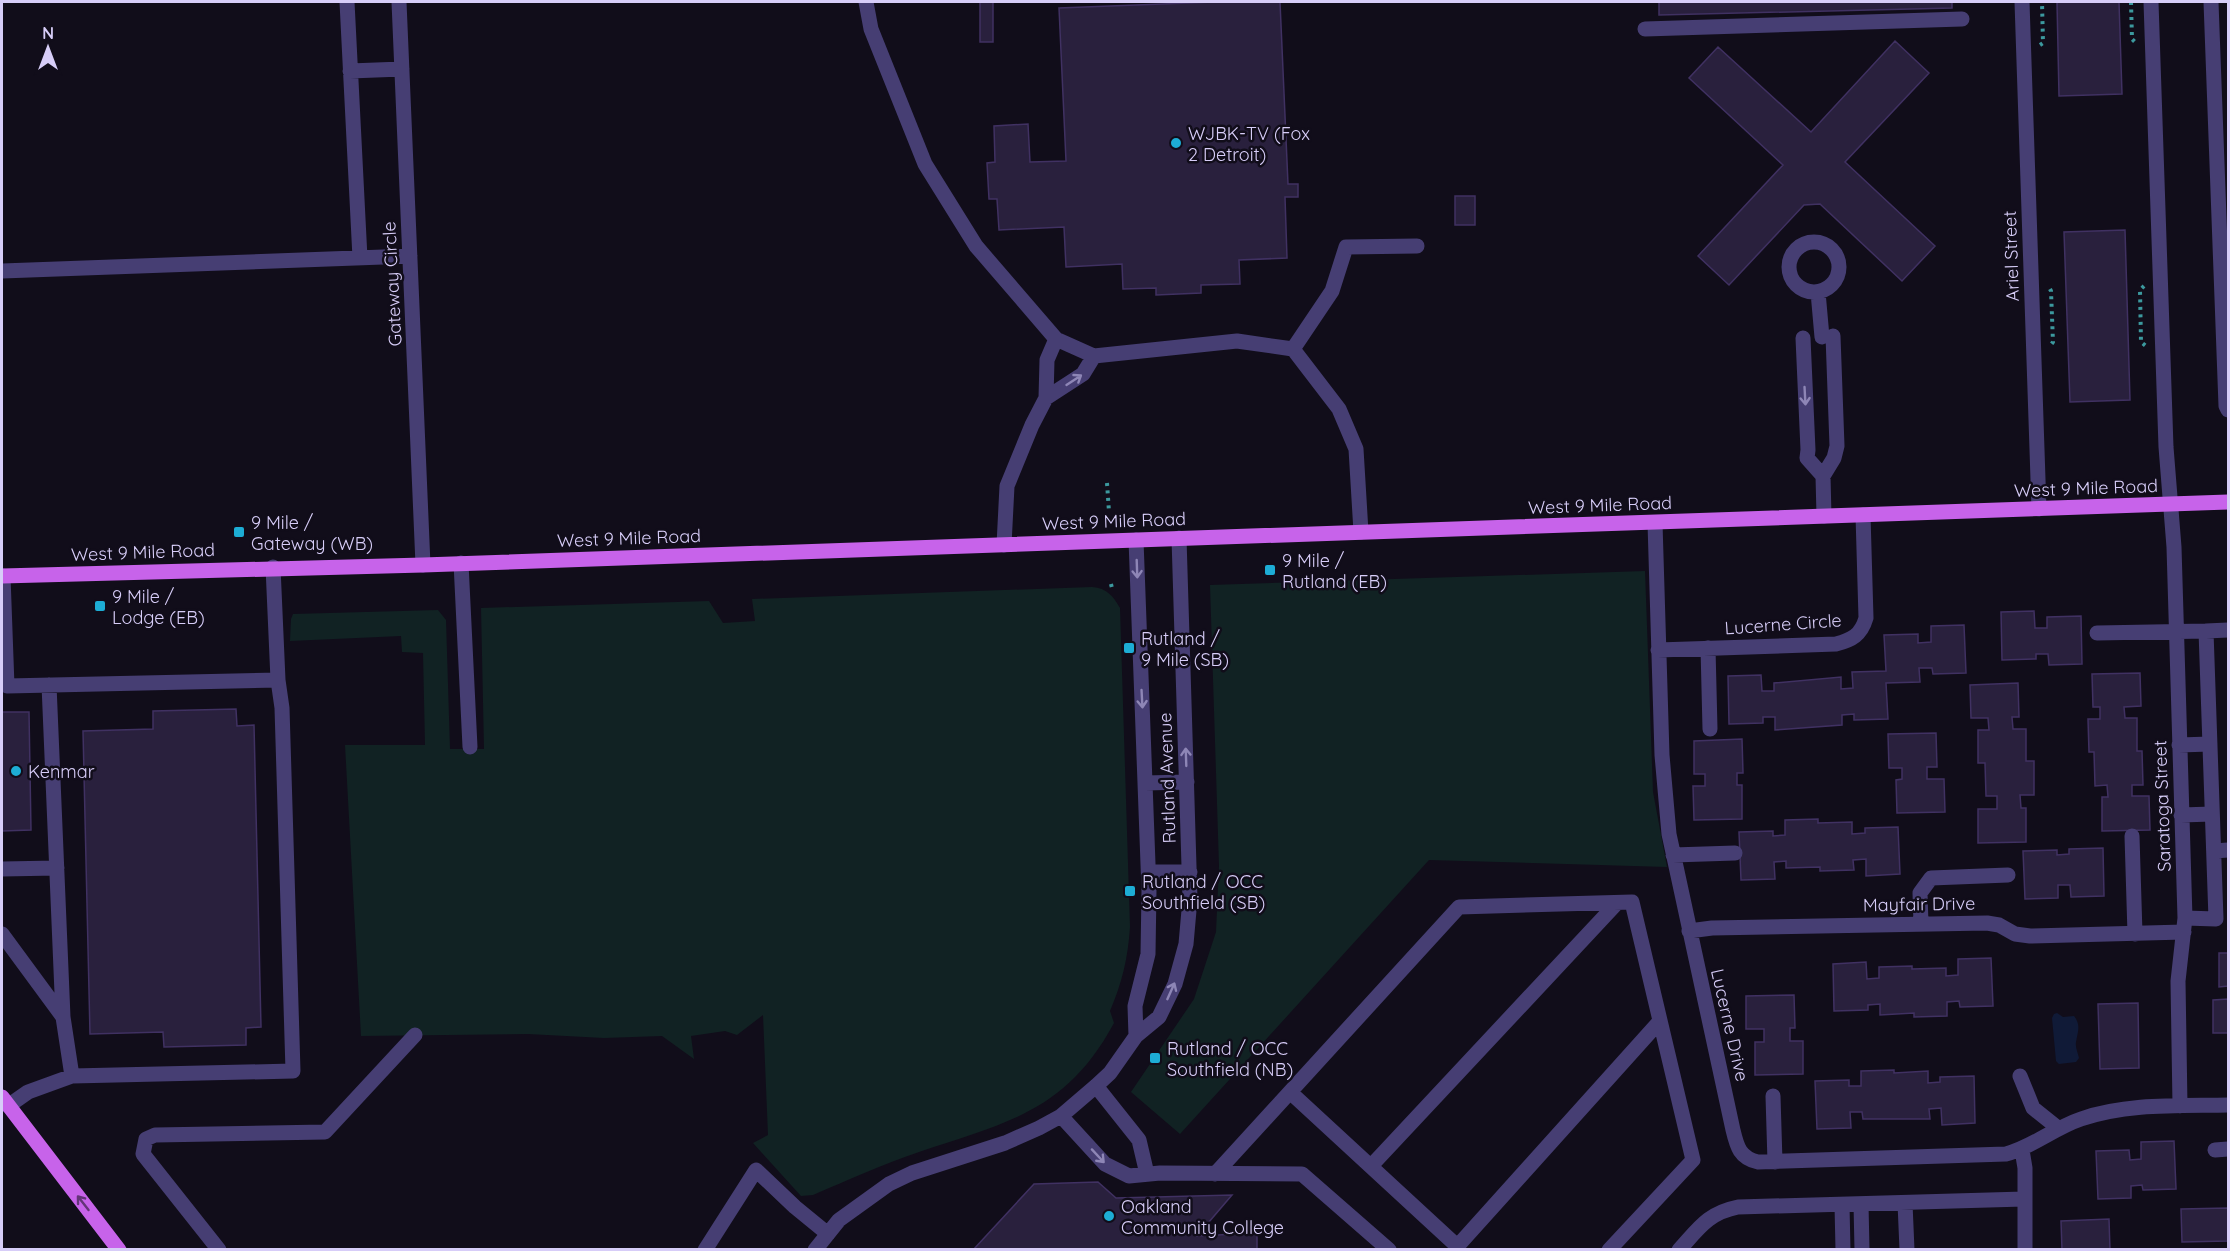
<svg xmlns="http://www.w3.org/2000/svg" width="2230" height="1251" viewBox="0 0 2230 1251" font-family="Quicksand,sans-serif">
<style>
.green{fill:#112223}
.water{fill:#101a37}
.building{fill:#29203d;stroke:#403162;stroke-width:1.5}
.lines{fill:none;stroke-linecap:round;stroke-linejoin:round}
.path{stroke:#3c999e;stroke-width:4;stroke-dasharray:3 4.5;stroke-linecap:butt}
.minor{stroke:#463e73;stroke-width:15}
.major{stroke:#c763ea;stroke-width:15}
.oneway{stroke:#8e86b6}
.oneway2{stroke:#633478}
.poi-dot{fill:#1dadd5;stroke:#110d1a;stroke-width:2}
.labels{text-anchor:middle;dominant-baseline:central;stroke-width:5;stroke-linejoin:round;paint-order:stroke}
.poi-label{font-size:18px;fill:#d7cdf8;stroke:#110d1a;text-anchor:start}
.street-label{font-size:18px;fill:#d7cdf8;stroke:#110d1a}
</style>
<rect width="100%" height="100%" fill="#110d1a"/>
<!-- green -->
<path class="green" d="M1645,571L1653,792L1667,867L1429,860L1180,1134L1131,1092L1194,999L1216,932L1219,866L1210,585Z
M1092,587C1107,588 1113,596 1120,608L1130,927C1128,958 1122,983 1110,1011L1114,1023C1066,1112 1007,1122 919,1152C883,1164 848,1180 813,1195L801,1196L753,1143L768,1135L763,1015L737,1035L725,1031L691,1036L694,1059L662,1036L604,1038L528,1034L361,1036L345,745H425L423,653L402,652L401,636L290,641L291,619L293,614L438,610L446,620L450,749H484L481,608L709,601L723,623L755,621L752,599Z"/>
<!-- water -->
<path class="water" d="M2057,1013L2063,1017L2074,1016C2081,1025 2078,1031 2076,1042C2075,1047 2078,1053 2079,1058L2076,1062L2059,1064L2056,1061L2052,1018L2054,1014Z"/>
<!-- building -->
<path class="building" d="M980,2H993V42H980Z
M1214,2H1280L1288,184H1298V197H1285L1287,258L1239,260L1240,284L1201,285V293L1156,295V288L1123,289L1122,264L1066,267L1064,227L999,230L997,199H989L987,163L995,162L994,126L1028,124L1030,162L1066,161L1059,8Z
M1659,2H1952V8L1659,15Z
M2057,2H2119L2122,94L2059,96Z
M1895,41L1929,73L1845,162L1935,246L1902,281L1820,204L1804,205L1729,285L1698,256L1783,165L1689,78L1718,47L1811,132Z
M1455,196H1475V225H1455Z
M2125,230L2130,400L2070,402L2064,232Z
M2034,611L2035,628H2047V617L2081,616L2082,664L2049,665L2048,654H2036V659L2002,660L2001,612Z
M1964,625L1966,673L1933,674L1932,668H1919L1920,682L1886,683L1888,719L1854,720V714L1842,715V725L1775,730V717H1763V723L1729,724L1728,676L1761,675L1762,691H1774V683L1841,677V689L1853,688L1852,672L1886,671L1884,635L1918,634V643L1931,642V626Z
M2140,673L2141,706L2124,707L2125,718H2137V751H2142L2143,785H2132V796H2149L2150,830L2102,831V797H2108L2107,785L2095,786L2094,752H2089L2088,719H2100V707H2093L2092,674Z
M2018,683L2019,717H2012L2013,729H2026V761H2034V795H2020L2021,808H2026V842L1978,843V809H1997V796H1986L1985,763H1978V730H1989L1988,718H1971L1970,685Z
M236,709L237,726L254,725L261,1027L246,1028V1045L164,1047L163,1032L90,1034L83,731L153,729V711Z
M2,712H29L31,830L2,831Z
M1936,733L1937,767H1927V779H1944L1945,812L1897,813L1896,780L1902,779V768H1889L1888,734Z
M1742,739L1743,773H1737V785H1742V819L1694,820L1693,786H1705V774H1694V741Z
M1818,819V823L1852,822V834L1865,833V828L1898,827L1900,874L1866,876V859L1853,860L1854,870L1820,871V867L1786,868V861L1774,862L1775,879L1741,880L1739,832L1773,831V836L1785,835V820Z
M2103,848L2104,896L2071,897L2070,885H2058V898L2025,899L2023,851L2057,850V855L2069,854V849Z
M2219,953H2228V986L2219,987Z
M1991,958L1993,1006L1960,1007L1959,1001L1947,1002V1016L1914,1017V1013L1880,1015V1004L1868,1005V1010L1834,1011L1833,964L1866,962L1867,979L1879,978V967L1912,966V969L1946,968V976L1958,975V959Z
M1794,995L1795,1028H1790V1041H1803V1074L1755,1075V1042H1764V1029H1746V996Z
M2228,999V1033H2213V1000Z
M2138,1003L2139,1068L2100,1069L2098,1004Z
M1894,1070V1073L1928,1071V1083L1940,1082V1077L1974,1076L1975,1123L1942,1125L1941,1108L1929,1109L1930,1119H1863L1862,1112H1850L1851,1128L1817,1129L1815,1081L1849,1080V1086H1861V1071Z
M2174,1141L2176,1189L2143,1190L2142,1185L2131,1186V1198L2098,1199L2096,1151L2129,1150L2130,1160L2141,1159V1142Z
M1098,1182L1116,1198L1232,1195L1197,1236L1257,1233V1250H973L1034,1184Z
M2228,1208V1241L2182,1242L2181,1209Z
M2109,1219L2110,1250H2062L2061,1221Z"/>
<g class="lines">
<!-- path -->
<path class="path" d="M2131,2L2132,39L2135,42
M2040,45L2043,43L2042,2
M2144,286L2140,290L2141,342L2146,346
M2050,289L2051,291L2053,342L2050,346
M1107,483L1109,512
M1111,584L1112,588"/>
<!-- minor -->
<path class="minor" d="M347,2L360,258
M399,2L423,565
M866,2L871,29L925,164L976,246L1056,339L1094,356L1237,341L1293,349L1339,409L1356,449L1361,532
M2022,2L2039,509
M2151,2L2166,447L2174,547L2185,918L2178,981L2180,1106
M2211,2L2226,406L2228,410
M1645,29L1962,19
M350,71L402,69
M1789 267a25 25 0 1 1 50 0a25 25 0 1 1-50 0Z
M2,271L410,256
M1818,292L1822,337
M1803,338L1808,450L1807,458L1823,476
M1293,349L1332,291L1346,247L1417,246
M1046,398L1083,374L1094,356
M1824,516L1823,476L1834,458L1837,446L1833,336
M1655,523L1662,755L1669,834L1733,1130C1737,1147 1740,1158 1758,1162L2006,1154C2033,1147 2054,1128 2081,1119C2127,1103 2180,1106 2228,1105
M1136,540L1149,891L1148,954L1135,1006L1136,1036
M1004,545L1007,486L1032,425L1046,398L1047,360L1056,339
M461,563L470,747
M3,576L7,686L278,680
M2206,631L2228,630
M2097,633L2206,631L2216,919L2185,918
M1708,648L1710,729
M1658,650L1836,644C1852,640 1861,635 1866,618L1863,515
M49,685L63,1017
M2179,745L2210,744
M1145,783L1187,782
M2181,815L2212,814
M2132,836L2135,934
M2214,851L2228,850
M1673,855L1735,853
M2,869L57,868
M1149,872H1190
M1921,924L1920,893L1931,878L2008,875
M1689,931L1712,928L1987,923L1999,925L2015,934L2030,936L2184,932
M2,934L63,1017L72,1076
M2020,1076L2033,1108L2058,1128
M1096,1086L1139,1140L1147,1174
M1290,1092L1457,1246
M1773,1096L1775,1162
M8,1106L28,1092L72,1076L293,1071L282,708L278,680L273,567
M1061,1116L1105,1164L1129,1176L1160,1173L1302,1174L1389,1250
M2022,1150L2025,1168V1250
M2215,1150L2228,1149
M1371,1166L1617,903
M1215,1174L1459,907L1632,902L1693,1160L1609,1250
M1905,1203L1907,1250
M1861,1204L1862,1250
M1842,1205L1843,1250
M219,1250L143,1154L146,1139L155,1135L325,1132L415,1035
M705,1250L756,1170L795,1207L828,1234
M815,1250L839,1220L889,1184L912,1173L1005,1143L1039,1128L1061,1116L1096,1086L1110,1073L1136,1036L1159,1017L1175,984L1186,944L1190,899L1179,538
M1454,1250L1660,1021
M1679,1250C1699,1228 1708,1213 1738,1207L2024,1199"/>
<!-- major -->
<path class="major" d="M2,576L423,565L2228,502
M2,1097L119,1250"/>
</g>
<!-- one-way arrows -->
<defs><path id="oneway-shaft" d="M-6 0H5M1.5-3L5.5 0L1.5 3" fill="none" stroke-width="1.6" stroke-linecap="round" stroke-linejoin="round" transform="scale(1.5)"/></defs>
<g class="oneway">
<use href="#oneway-shaft" transform="translate(1074 380) rotate(-33)"/>
<use href="#oneway-shaft" transform="translate(1805 396) rotate(87)"/>
<use href="#oneway-shaft" transform="translate(1137 569) rotate(88)"/>
<use href="#oneway-shaft" transform="translate(1142 699) rotate(87)"/>
<use href="#oneway-shaft" transform="translate(1186 757) rotate(-92)"/>
<use href="#oneway-shaft" transform="translate(1171 991) rotate(-66)"/>
<use href="#oneway-shaft" transform="translate(1098 1156) rotate(47)"/>
</g>
<use class="oneway2" href="#oneway-shaft" transform="translate(83 1203) rotate(-128)"/>
<!-- markers -->
<g class="poi-dot">
<circle cx="1176" cy="143" r="6"/>
<rect x="233" y="526" width="12" height="12" rx="3"/>
<rect x="1264" y="564" width="12" height="12" rx="3"/>
<rect x="94" y="600" width="12" height="12" rx="3"/>
<rect x="1123" y="642" width="12" height="12" rx="3"/>
<circle cx="16" cy="771" r="6"/>
<rect x="1124" y="885" width="12" height="12" rx="3"/>
<rect x="1149" y="1052" width="12" height="12" rx="3"/>
<circle cx="1109" cy="1216" r="6"/>
</g>
<g class="labels">
<!-- poi labels -->
<g class="poi-label">
<text x="1188" y="133">WJBK-TV (Fox<tspan x="1188" dy="21">2 Detroit)</tspan></text>
<text x="251" y="522">9 Mile /<tspan x="251" dy="21">Gateway (WB)</tspan></text>
<text x="1282" y="560">9 Mile /<tspan x="1282" dy="21">Rutland (EB)</tspan></text>
<text x="112" y="596">9 Mile /<tspan x="112" dy="21">Lodge (EB)</tspan></text>
<text x="1141" y="638">Rutland /<tspan x="1141" dy="21">9 Mile (SB)</tspan></text>
<text x="28" y="771">Kenmar</text>
<text x="1142" y="881">Rutland / OCC<tspan x="1142" dy="21">Southfield (SB)</tspan></text>
<text x="1167" y="1048">Rutland / OCC<tspan x="1167" dy="21">Southfield (NB)</tspan></text>
<text x="1121" y="1206">Oakland<tspan x="1121" dy="21">Community College</tspan></text>
</g>
<!-- street labels -->
<g class="street-label">
<text transform="translate(2011 256) rotate(-92)">Ariel Street</text>
<text transform="translate(392 284) rotate(-93)">Gateway Circle</text>
<text transform="translate(2086 488) rotate(-2)">West 9 Mile Road</text>
<text transform="translate(1600 505) rotate(-2)">West 9 Mile Road</text>
<text transform="translate(1114 521) rotate(-2)">West 9 Mile Road</text>
<text transform="translate(629 538) rotate(-2)">West 9 Mile Road</text>
<text transform="translate(143 552) rotate(-2)">West 9 Mile Road</text>
<text transform="translate(1783 624) rotate(-4)">Lucerne Circle</text>
<text transform="translate(1167 778) rotate(-92)">Rutland Avenue</text>
<text transform="translate(2162 806) rotate(-92)">Saratoga Street</text>
<text transform="translate(1919 904) rotate(-1)">Mayfair Drive</text>
<text transform="translate(1730 1025) rotate(77)">Lucerne Drive</text>
</g>
</g>
<!-- border -->
<rect width="2230" height="1251" fill="none" stroke="#d7cdf8" stroke-width="6"/>
<!-- north arrow -->
<g transform="translate(48 48)" stroke="#110d1a" stroke-width="4.5" paint-order="stroke">
<path d="M0-4.5L10 22L0 15L-10 22Z" fill="#d7cdf8"/>
<text y="-9" font-size="16" font-weight="bold" text-anchor="middle" fill="#d7cdf8">N</text>
</g>
</svg>
